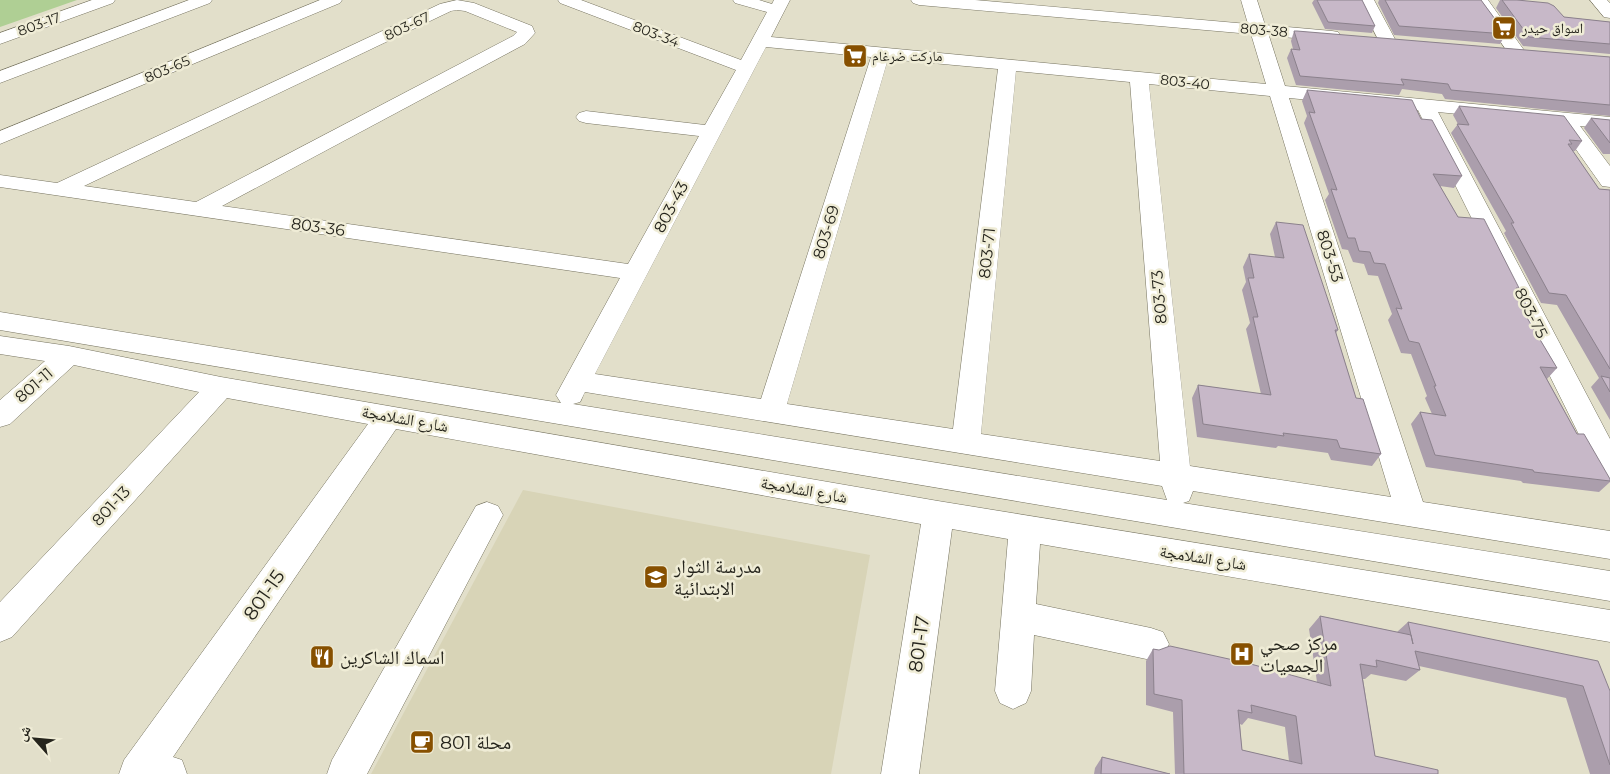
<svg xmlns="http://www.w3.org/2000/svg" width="1610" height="774" viewBox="0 0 1610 774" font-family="Montserrat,'Noto Naskh Arabic',sans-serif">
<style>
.built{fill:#d8d4b7}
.green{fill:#afcf94}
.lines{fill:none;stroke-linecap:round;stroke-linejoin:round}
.minor-casing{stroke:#777461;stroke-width:1}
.minor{fill:#fff;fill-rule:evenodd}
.wall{fill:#ab9eac;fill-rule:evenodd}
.building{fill:#c7b8c8;stroke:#8b818c;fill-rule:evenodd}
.labels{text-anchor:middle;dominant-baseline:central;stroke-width:5;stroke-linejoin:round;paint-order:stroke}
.far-street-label{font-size:14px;fill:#25241c;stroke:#efecd6}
.far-poi-label{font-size:14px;fill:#25241c;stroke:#efecd6;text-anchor:start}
.street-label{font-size:16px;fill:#25241c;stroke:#efecd6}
.near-poi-label{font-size:19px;fill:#25241c;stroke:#efecd6;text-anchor:start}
.near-street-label{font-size:19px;fill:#25241c;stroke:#efecd6}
</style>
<rect width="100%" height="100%" fill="#e2dfca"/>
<!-- built -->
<path class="built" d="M523,490L870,555L831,774H371Z"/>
<!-- green -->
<path class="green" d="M0,0H77L0,27Z"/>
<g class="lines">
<defs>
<path id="minor" d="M92,0H115L113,3L0,44V33Z
M189,0H212L210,3L0,83V71Z
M320,0H342L340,3L0,144V131Z
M457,0L474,3L532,26L535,33L525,44L222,206L628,264L699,136L586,123L579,121L576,117L579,113L586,111L705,125L736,70L560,3L558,0H581L741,60L767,12L735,3L733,0H759L772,4L774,0H790L771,37L1266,84L1251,34L919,5L913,3L911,0H975L1248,24L1241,0H1257L1265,25L1332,31L1338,32L1341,36L1338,40L1332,41L1269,36L1285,86L1610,117V129L1580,126L1610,166V187L1602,186L1558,124L1438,112L1610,439V479L1599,475L1595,467L1418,110L1289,98L1423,502L1610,531V559L1193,491L1189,501L1183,503L1610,571V601L0,330V312L561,403L556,395L620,278L0,187V175L57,183L440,4ZM457,10L465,11L517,32L513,36L196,202L84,186L451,11ZM766,47L871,57L761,399L595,374ZM888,59L998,69L953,429L787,404ZM1016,71L1130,82L1160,461L981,434ZM1149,84L1270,96L1391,497L1190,466ZM585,392L1162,486L1167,500L573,404L580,402Z
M1358,0H1374L1396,41L1393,45L1387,46L1381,45Z
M1472,0H1488L1526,53L1523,57L1517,58L1511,57Z
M1590,0H1607L1610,3V18L1604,17Z
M0,336L69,346L221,377L938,501L1610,610V642L1040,544L1036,604L1151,628L1163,632L1169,644L1163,656L1151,660L1034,635L1031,691L1026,703L1013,709L1000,703L995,691L1008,539L952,529L919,774H881L921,524L396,429L173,757L182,760L187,774H119L124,760L368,424L227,398L12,637L0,642V602L199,392L74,365L10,424L0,427V400L45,361L0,354Z
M487,502L498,506L503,515L367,774H327L332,760L476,506Z"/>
</defs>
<!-- minor casing -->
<use href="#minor" class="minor-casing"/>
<!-- minor -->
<use href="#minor" class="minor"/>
</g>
<!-- wall -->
<path class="wall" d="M1314,0H1362L1375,26L1372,33L1325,29L1312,3Z
M1379,0H1481L1506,34L1500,44L1394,35L1378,3Z
M1500,0H1517L1564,17L1610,22V54L1523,46L1496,8Z
M1294,31L1610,57V116L1445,99L1442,94L1402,89L1399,95L1296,85L1287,58L1291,49H1293L1291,41Z
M1307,90L1421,119L1462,176L1454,188L1440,186L1458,217L1519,288L1517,290L1527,306L1523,311L1557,368L1547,379L1577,434L1610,479V482L1599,492L1523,483L1521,481L1426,467L1411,424L1420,412L1432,414L1425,398L1427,396L1411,354L1401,353L1388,320L1392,314L1378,276L1368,275L1364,264L1353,262L1348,250L1342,249L1325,200L1329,194L1304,123L1307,116L1302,101Z
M1459,106L1582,141L1575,151H1573L1599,189L1610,190V420L1591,387L1599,378L1557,305L1541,303L1504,233L1506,231L1451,133L1458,124L1453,115Z
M1591,118L1610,120V154H1603L1584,128Z
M1276,222L1338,330L1336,333L1356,398L1381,454L1372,466L1331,460L1328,453L1278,446L1276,448L1197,437L1192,398L1198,385L1261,394L1246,329L1250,323L1242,290L1246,282L1243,267L1249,254L1275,257L1270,234Z
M1320,616L1397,632L1408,622L1610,691V774H1590L1566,698L1419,666L1420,670L1406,681L1371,674L1365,679H1363L1375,756L1438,774H1175L1173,712L1146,705V661L1153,649L1317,682L1309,629ZM1248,718L1285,727L1289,761L1242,750L1240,724L1242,725Z
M1102,757L1170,774H1094L1095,768Z"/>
<!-- building -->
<path class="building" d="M1317,0H1362L1375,26L1328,22Z
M1385,0H1481L1506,34L1399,26Z
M1502,0H1517L1548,3L1554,6L1564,17L1610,22V44L1529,37Z
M1294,31H1297L1610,57V105L1451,90L1448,84L1401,79L1404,85L1300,76L1291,49L1300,50Z
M1307,90L1412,100L1421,119L1432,120L1462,176L1433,174L1458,217L1484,219L1519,288H1516L1527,306H1520L1557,368L1540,367L1577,434H1584L1610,479V481L1534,472L1533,470L1435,455L1420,412L1446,416L1434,386H1436L1419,343L1409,341L1396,308L1402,309L1385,264L1374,263L1370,252L1359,251L1355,238H1348L1331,189L1337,190L1309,112L1315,113Z
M1459,106L1564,116L1582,141L1569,140L1572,144H1568L1599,189L1610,190V369L1566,295L1549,293L1511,223H1514L1457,124L1469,125Z
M1591,118L1610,120V143Z
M1276,222L1303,225L1338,330H1335L1356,398L1363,399L1381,454L1340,448L1337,440L1283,433L1284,436L1203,424L1198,385L1271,395L1253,317H1258L1248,278H1254L1249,254L1284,258Z
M1601,376L1610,378V392Z
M1320,616L1411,635L1413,644L1408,622L1598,661L1610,691V765L1583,686L1415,651L1420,670L1376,660L1377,667L1360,664L1375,756L1438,770V774H1184L1182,700L1154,694L1153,649L1159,650L1170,646L1247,663L1331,686ZM1251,705L1296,716L1302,764L1242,750L1238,710L1252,713Z
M1102,757L1170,774H1101Z"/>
<!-- icons -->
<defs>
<symbol id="supermarket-square" viewBox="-11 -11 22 22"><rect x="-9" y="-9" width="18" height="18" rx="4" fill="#875000" stroke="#efecd6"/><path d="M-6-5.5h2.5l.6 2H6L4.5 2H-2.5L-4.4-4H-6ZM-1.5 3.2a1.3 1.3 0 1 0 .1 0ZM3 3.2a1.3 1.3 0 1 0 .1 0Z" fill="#fff"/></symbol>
<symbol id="school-square" viewBox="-11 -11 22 22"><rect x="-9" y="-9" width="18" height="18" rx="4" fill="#875000" stroke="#efecd6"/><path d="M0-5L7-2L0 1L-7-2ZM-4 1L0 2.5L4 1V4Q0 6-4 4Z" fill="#fff"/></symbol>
<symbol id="hospital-square" viewBox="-11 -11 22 22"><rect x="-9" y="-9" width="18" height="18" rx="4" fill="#875000" stroke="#efecd6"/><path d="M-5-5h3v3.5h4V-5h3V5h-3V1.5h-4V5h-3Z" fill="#fff"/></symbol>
<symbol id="restaurant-square" viewBox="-11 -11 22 22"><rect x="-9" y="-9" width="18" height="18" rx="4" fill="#875000" stroke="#efecd6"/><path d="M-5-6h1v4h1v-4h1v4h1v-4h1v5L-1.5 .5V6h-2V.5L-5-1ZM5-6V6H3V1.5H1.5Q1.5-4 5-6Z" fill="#fff"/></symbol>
<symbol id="cafe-square" viewBox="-11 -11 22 22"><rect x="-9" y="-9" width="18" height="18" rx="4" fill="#875000" stroke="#efecd6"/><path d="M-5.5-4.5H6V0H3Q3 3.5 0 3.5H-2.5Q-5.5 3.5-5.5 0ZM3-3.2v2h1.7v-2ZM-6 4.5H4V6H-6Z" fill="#fff"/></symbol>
</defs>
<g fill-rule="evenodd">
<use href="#supermarket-square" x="1490" y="14" width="28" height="28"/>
<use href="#supermarket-square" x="841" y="42" width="28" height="28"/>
<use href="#school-square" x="642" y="563" width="28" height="28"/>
<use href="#hospital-square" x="1228" y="640" width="28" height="28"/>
<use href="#restaurant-square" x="308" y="643" width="28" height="28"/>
<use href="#cafe-square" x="408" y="728" width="28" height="28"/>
</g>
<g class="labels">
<!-- far-street labels -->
<g class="far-street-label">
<text transform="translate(39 24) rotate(-20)">803-17</text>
<text transform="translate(407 26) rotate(-25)">803-67</text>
<text transform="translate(1264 30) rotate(5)">803-38</text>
<text transform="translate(656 34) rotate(21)">803-34</text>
<text transform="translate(167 69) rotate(-23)">803-65</text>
<text transform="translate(1185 82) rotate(6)">803-40</text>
</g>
<!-- far-poi labels -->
<g class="far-poi-label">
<text x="1522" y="28">اسواق حيدر</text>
<text x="872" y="56">ماركت ضرغام</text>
</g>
<!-- street labels -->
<g class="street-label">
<text transform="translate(671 207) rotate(-62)">803-43</text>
<text transform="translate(318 227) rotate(8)">803-36</text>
<text transform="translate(826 232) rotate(-73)">803-69</text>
<text transform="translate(987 253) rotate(-84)">803-71</text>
<text transform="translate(1330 256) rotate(72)">803-53</text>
<text transform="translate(1159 297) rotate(-95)">803-73</text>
<text transform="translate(1531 313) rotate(63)">803-75</text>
<text transform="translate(34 385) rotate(-41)">801-11</text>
<text transform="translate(405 419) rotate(10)">شارع الشلامجة</text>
<text transform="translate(804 490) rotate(10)">شارع الشلامجة</text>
<text transform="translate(111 506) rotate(-47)">801-13</text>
<text transform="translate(1203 558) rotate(9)">شارع الشلامجة</text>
</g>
<!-- near-poi labels -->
<g class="near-poi-label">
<text x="674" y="566">مدرسة الثوار<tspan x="674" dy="22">الابتدائية</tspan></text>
<text x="1260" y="643">مركز صحي<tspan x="1260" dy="22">الجمعيات</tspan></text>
<text x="340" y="657">اسماك الشاكرين</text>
<text x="440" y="742">محلة 801</text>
</g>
<!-- near-street labels -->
<g class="near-street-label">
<text transform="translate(264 595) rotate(-55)">801-15</text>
<text transform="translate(919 644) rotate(-82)">801-17</text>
</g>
</g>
<!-- north arrow -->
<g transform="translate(35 739) rotate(297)" stroke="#efecd6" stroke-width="4" paint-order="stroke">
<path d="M0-4L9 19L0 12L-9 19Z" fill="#25241c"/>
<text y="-8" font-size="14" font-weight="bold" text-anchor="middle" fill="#25241c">ش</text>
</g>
</svg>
